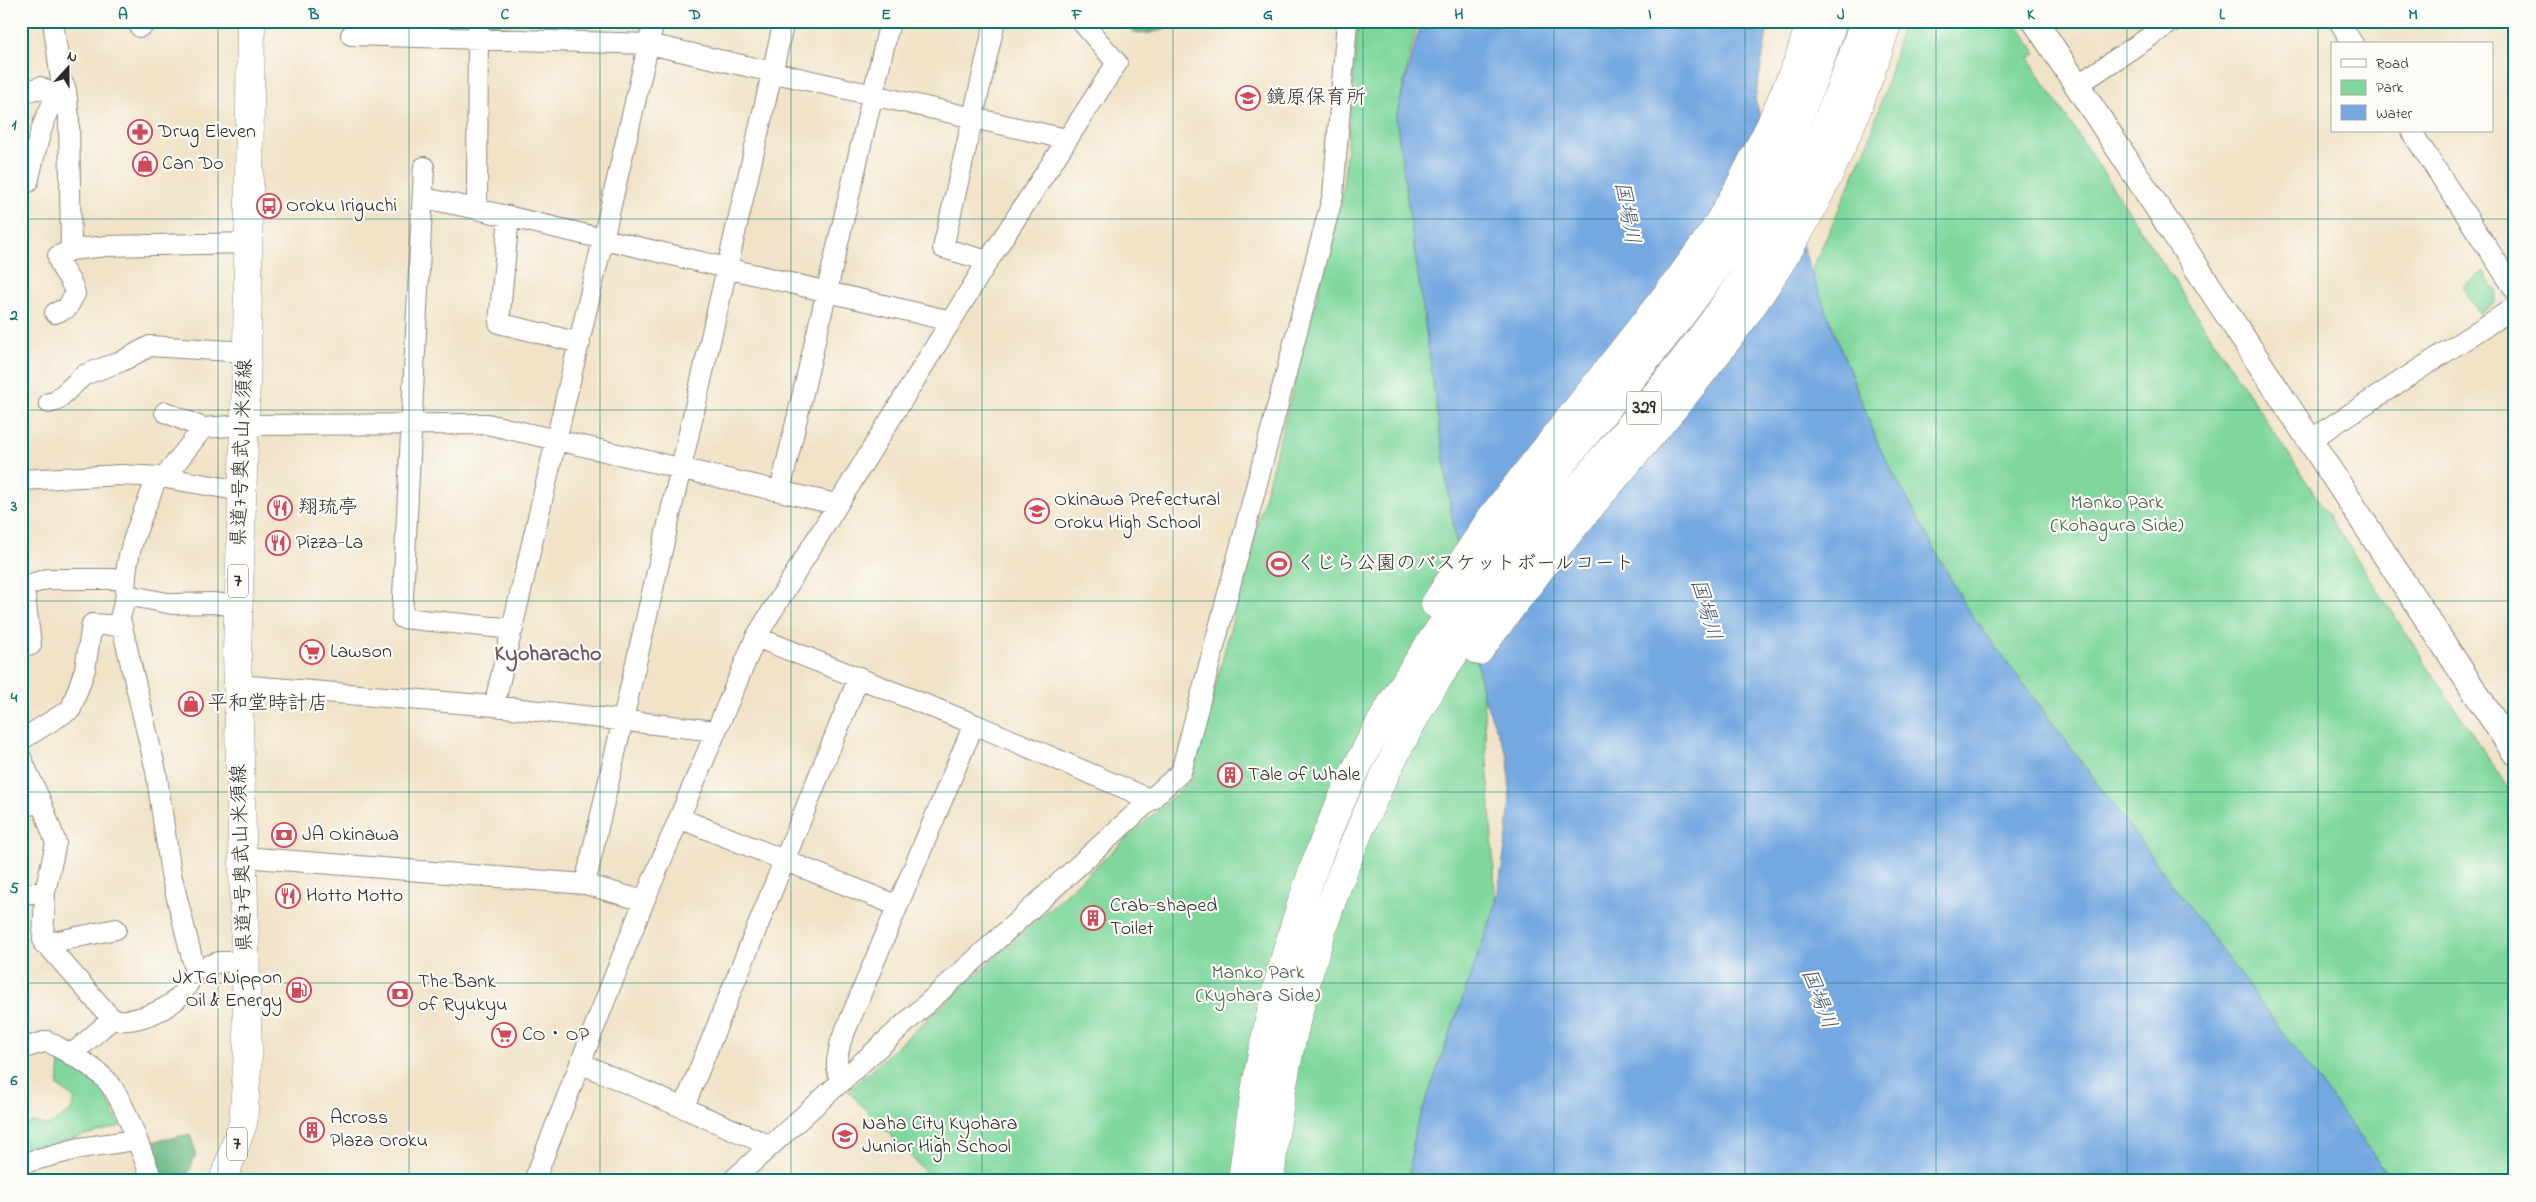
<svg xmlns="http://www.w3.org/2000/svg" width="2536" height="1202" viewBox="0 0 2536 1202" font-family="'Indie Flower','Klee One',sans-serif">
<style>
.green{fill:#7fd79c;stroke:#558164}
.forest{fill:#67b884;stroke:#497258}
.water{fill:#74a8e1;stroke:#506a86}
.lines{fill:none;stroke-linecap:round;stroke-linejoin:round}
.minor-casing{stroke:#8e877a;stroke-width:22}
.tertiary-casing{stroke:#8e877a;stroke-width:27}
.primary-casing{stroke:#8e877a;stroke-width:29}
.trunk-casing{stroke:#8e877a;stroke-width:29}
.minor{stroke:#fff;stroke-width:20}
.tertiary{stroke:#fff;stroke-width:25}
.primary{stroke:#fff;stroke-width:28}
.trunk{stroke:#fff;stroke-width:28}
.grid{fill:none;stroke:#0f766e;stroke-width:1;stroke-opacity:0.55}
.labels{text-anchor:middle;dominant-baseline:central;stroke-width:4.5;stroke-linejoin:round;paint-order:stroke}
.shield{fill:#fdfcf7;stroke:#6a6a68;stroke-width:1}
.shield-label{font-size:19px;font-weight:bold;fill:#2b2b2b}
.poi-label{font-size:20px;fill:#2b2b2b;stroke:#fdfcf7;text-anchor:start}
.street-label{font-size:20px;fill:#2b2b2b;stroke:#fdfcf7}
.park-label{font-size:20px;fill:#445f4d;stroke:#fdfcf7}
.water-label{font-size:21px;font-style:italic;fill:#485d74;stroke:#fdfcf7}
.quarter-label{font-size:22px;font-weight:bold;fill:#715766;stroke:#fdfcf7}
.neatline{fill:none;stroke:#0f766e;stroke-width:2}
.grid-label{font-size:16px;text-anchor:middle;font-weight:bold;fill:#0f766e}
</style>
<rect width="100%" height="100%" fill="#fdfcf7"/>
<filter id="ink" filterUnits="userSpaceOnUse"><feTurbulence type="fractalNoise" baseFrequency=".02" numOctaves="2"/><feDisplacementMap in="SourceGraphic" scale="10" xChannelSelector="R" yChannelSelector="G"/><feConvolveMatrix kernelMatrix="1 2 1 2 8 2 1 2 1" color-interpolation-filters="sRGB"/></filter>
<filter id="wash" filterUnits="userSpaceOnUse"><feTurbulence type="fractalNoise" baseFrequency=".0096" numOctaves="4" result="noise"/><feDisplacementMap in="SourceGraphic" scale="20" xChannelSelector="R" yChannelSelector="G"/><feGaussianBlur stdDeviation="1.12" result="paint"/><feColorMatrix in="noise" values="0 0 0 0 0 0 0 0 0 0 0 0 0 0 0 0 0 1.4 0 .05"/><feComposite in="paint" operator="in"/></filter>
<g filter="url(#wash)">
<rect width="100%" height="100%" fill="#f1e3c8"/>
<!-- green -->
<path class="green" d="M1358,21H1418L1396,118L1453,524L1483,696L1496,905L1414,1134L1409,1181H934L848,1091L1191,780L1342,199Z
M1903,21H2015L2036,53L2029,58L2037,72L2515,799V1181H2393L1966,607L1880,449L1811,272L1869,141L1891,69Z
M2484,271L2496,291L2495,302L2480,314L2462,287Z
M60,1061L101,1086L120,1126L21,1152V1127L33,1122L49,1126L71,1111L75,1099L58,1086Z"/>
<!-- forest -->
<path class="forest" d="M1117,21H1176C1168,28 1149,36 1138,33C1131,31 1123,25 1117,21Z
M190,1134L196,1153L186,1181H156L143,1144Z"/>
<!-- water -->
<path class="water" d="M1421,21H1769L1755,100L1811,272L1880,449L1966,607L2393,1181H1409L1414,1134L1496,905L1507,835L1510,796L1508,757L1483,696L1453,524L1396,118Z"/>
</g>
<g filter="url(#ink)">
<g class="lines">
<defs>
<path id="minor" d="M53,21L61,80L66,90L69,118L71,250L106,246L249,243
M2339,21L2353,44
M140,27L148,21
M351,35L649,44L1066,139
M2076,86L2173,21
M21,94L40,87L56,97
M2411,131L2515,290
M424,167L402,618L513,629
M21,182H28C36,150 42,111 65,87
M424,198L477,209L951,321
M477,209L478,21
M509,216L499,323L580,343
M988,261L943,248L995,21
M55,313L67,308L75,294C73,279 59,270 58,256L71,250
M49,403L56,401L84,375L122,361L150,346L247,352
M165,412L203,428
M2310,440L2515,307
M157,477C144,515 122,553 126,595L173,604L213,603L237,606
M164,478L203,428L245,425L487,424L836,504
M21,480L122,475L160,477L242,491
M780,491L890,21
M21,587L47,579H124
M21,588L25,596L31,645
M756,637L974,724L1152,800
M238,685L494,706L716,731
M494,706L654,21
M21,740L71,709L85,669L92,624L122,626
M21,758L41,802L56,843L45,892L43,940L112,1019
M21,807L41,802
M679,818L896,905
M243,857L585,884L644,901
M585,884L784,21
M21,894L45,892
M44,944L116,929
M195,970L219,962H246
M21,1049L47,1041C68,1053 92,1064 108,1082C125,1101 140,1150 150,1174V1181
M71,1055L112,1019C133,1024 164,1012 179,997C187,989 191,979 195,970L171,874L156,771L120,618L126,595
M580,1063L771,1146
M842,1082C833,1069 838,1055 841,1041L974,724
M684,1107L859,677
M21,1160L27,1162L80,1148L135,1140
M534,1181L644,901L756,637L988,261L1117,63L1081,21
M732,1181L1181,772L1333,195L1347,21"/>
<path id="tertiary" d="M2035,21L2515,753"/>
<path id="primary" d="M223,1181L243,1123L248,1054L237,651L247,352L251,21"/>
<path id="trunk" d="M1435,604L1491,518L1680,278L1713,232L1738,189L1770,126L1798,61L1811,21
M1479,651C1512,606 1545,561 1581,518C1649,437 1721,357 1778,267C1827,190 1861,108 1888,21
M1242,1181C1259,1036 1294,892 1360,761C1386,710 1417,661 1450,614C1499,543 1552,474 1607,408C1651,353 1698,298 1735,239C1777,171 1810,97 1833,21
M1270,1181C1284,1015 1340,848 1423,703C1453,652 1489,603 1525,556C1588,470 1663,393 1724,306C1785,219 1832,123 1864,21"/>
</defs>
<!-- minor casing -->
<use href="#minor" class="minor-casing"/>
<!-- tertiary casing -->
<use href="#tertiary" class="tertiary-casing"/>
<!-- primary casing -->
<use href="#primary" class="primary-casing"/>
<!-- trunk casing -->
<use href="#trunk" class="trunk-casing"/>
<!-- minor -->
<use href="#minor" class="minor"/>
<!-- tertiary -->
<use href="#tertiary" class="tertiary"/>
<!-- primary -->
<use href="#primary" class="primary"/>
<!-- trunk -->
<use href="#trunk" class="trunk"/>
</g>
</g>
<!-- grid -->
<path class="grid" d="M218,21V1181M409,21V1181M600,21V1181M791,21V1181M982,21V1181M1173,21V1181M1363,21V1181M1554,21V1181M1745,21V1181M1936,21V1181M2127,21V1181M2318,21V1181M21,219H2515M21,410H2515M21,601H2515M21,792H2515M21,983H2515"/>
<!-- icons -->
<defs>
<symbol id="school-ring" viewBox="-11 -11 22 22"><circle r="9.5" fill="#fdfcf7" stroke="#d1495b" stroke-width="1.5"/><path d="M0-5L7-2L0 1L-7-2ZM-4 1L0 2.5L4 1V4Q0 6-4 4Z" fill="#d1495b"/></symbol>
<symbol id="pharmacy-ring" viewBox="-11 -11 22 22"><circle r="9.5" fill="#fdfcf7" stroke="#d1495b" stroke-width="1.5"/><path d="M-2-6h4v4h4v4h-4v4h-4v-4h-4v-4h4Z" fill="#d1495b"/></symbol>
<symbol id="shop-ring" viewBox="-11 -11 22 22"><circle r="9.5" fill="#fdfcf7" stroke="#d1495b" stroke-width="1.5"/><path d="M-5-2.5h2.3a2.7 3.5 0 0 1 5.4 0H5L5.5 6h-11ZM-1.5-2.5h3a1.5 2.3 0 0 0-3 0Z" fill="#d1495b"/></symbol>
<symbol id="bus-ring" viewBox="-11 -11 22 22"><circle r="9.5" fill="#fdfcf7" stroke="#d1495b" stroke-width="1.5"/><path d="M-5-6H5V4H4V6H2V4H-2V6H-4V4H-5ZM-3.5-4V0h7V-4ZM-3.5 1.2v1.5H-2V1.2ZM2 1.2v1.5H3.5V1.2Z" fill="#d1495b"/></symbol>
<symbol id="restaurant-ring" viewBox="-11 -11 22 22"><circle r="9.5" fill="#fdfcf7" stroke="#d1495b" stroke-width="1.5"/><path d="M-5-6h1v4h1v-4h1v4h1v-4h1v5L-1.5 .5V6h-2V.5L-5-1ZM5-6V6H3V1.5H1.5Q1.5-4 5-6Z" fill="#d1495b"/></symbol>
<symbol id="stadium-ring" viewBox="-11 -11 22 22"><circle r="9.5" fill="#fdfcf7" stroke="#d1495b" stroke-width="1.5"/><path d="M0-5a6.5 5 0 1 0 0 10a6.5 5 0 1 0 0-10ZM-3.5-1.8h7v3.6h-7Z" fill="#d1495b"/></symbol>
<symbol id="supermarket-ring" viewBox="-11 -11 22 22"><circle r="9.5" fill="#fdfcf7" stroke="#d1495b" stroke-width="1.5"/><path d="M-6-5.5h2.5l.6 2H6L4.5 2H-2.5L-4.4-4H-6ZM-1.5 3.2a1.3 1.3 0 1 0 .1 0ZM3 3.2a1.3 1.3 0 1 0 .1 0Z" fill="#d1495b"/></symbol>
<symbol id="building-ring" viewBox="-11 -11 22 22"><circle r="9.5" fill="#fdfcf7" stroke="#d1495b" stroke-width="1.5"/><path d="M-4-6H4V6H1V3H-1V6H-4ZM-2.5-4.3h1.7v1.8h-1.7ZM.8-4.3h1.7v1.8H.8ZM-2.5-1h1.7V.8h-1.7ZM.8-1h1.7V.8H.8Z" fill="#d1495b"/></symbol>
<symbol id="bank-ring" viewBox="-11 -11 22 22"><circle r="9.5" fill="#fdfcf7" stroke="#d1495b" stroke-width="1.5"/><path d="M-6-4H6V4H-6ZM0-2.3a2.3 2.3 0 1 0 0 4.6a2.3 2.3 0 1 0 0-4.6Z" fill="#d1495b"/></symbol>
<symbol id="fuel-ring" viewBox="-11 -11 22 22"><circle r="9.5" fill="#fdfcf7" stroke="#d1495b" stroke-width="1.5"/><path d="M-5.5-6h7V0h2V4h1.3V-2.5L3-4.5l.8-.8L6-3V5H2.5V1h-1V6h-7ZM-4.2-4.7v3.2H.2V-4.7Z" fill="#d1495b"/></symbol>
</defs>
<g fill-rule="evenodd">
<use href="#school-ring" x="1234" y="84" width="28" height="28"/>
<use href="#pharmacy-ring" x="126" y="118" width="28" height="28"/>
<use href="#shop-ring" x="131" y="150" width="28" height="28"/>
<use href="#bus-ring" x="255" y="192" width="28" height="28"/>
<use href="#restaurant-ring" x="266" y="494" width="28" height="28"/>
<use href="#school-ring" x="1023" y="497" width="28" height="28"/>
<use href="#restaurant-ring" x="264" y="529" width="28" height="28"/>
<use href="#stadium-ring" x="1265" y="550" width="28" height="28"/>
<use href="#supermarket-ring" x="298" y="638" width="28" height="28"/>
<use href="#shop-ring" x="177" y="690" width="28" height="28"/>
<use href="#building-ring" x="1216" y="761" width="28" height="28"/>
<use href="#bank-ring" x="270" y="821" width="28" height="28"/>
<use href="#restaurant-ring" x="274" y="882" width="28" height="28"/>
<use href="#building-ring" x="1079" y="904" width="28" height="28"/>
<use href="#fuel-ring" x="285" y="976" width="28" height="28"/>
<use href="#bank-ring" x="386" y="980" width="28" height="28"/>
<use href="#supermarket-ring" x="490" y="1021" width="28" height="28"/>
<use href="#building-ring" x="298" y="1116" width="28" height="28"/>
<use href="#school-ring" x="831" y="1122" width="28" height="28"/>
</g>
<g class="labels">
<!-- shield labels -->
<g class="shield">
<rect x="1626.5" y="391.5" width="35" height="33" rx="4"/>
<rect x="228" y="564.5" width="20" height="33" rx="4"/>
<rect x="227" y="1127.5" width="20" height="33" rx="4"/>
</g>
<g class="shield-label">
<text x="1644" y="408">329</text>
<text x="238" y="581">7</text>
<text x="237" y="1144">7</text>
</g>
<!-- poi labels -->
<g class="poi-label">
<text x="1266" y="98">鏡原保育所</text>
<text x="158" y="132">Drug Eleven</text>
<text x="162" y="164">Can Do</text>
<text x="286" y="206">Oroku Iriguchi</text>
<text x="1054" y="500">Okinawa Prefectural<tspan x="1054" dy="23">Oroku High School</tspan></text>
<text x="298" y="508">翔琉亭</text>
<text x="296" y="543">Pizza-La</text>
<text x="1296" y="564">くじら公園のバスケットボールコート</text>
<text x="330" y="652">Lawson</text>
<text x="208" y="704">平和堂時計店</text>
<text x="1248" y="775">Tale of Whale</text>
<text x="302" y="835">JA Okinawa</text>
<text x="306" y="896">Hotto Motto</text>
<text x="1110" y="906">Crab-shaped<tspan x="1110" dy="23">Toilet</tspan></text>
<text x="282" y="978" text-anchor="end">JXTG Nippon<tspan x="282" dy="23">Oil &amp; Energy</tspan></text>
<text x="418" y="982">The Bank<tspan x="418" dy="23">of Ryukyu</tspan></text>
<text x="522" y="1035">CO・OP</text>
<text x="330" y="1118">Across<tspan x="330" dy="23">Plaza Oroku</tspan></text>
<text x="862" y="1124">Naha City Kyohara<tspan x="862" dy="23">Junior High School</tspan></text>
</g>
<!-- street labels -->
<g class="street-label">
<text transform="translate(243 453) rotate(-88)">県道7号奥武山米須線</text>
<text transform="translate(243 858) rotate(-92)">県道7号奥武山米須線</text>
</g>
<!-- park labels -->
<g class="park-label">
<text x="2117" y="503">Manko Park<tspan x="2117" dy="23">(Kohagura Side)</tspan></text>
<text x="1258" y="973">Manko Park<tspan x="1258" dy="23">(Kyohara Side)</tspan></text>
</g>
<!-- water labels -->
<g class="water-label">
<text transform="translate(1626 213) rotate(80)">国場川</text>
<text transform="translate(1705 610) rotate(74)">国場川</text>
<text transform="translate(1818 999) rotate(69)">国場川</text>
</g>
<!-- quarter labels -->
<g class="quarter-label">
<text x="548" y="655">Kyoharacho</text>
</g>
</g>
<!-- margin -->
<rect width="2536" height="1202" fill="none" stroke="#fdfcf7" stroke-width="55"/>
<!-- legend -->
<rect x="2331" y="42" width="162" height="90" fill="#fdfcf7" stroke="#a9a8a5"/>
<rect x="2341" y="59" width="25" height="8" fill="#ffffff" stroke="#a9a8a5"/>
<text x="2376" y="68" font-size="15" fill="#2b2b2b">Road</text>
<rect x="2341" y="80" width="25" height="15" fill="#7fd79c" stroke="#a9a8a5"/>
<text x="2376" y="92" font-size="15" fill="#2b2b2b">Park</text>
<rect x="2341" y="105" width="25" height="15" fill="#74a8e1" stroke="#a9a8a5"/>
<text x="2376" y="118" font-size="15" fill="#2b2b2b">Water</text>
<!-- north arrow -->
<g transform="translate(68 68) rotate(21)" stroke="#fdfcf7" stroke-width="4" paint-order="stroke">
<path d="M0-4L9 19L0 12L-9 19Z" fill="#2b2b2b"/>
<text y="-8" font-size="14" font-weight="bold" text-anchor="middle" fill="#2b2b2b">N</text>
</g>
<rect x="28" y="28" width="2480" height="1146" class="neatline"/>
<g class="grid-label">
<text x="123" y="19">A</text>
<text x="314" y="19">B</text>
<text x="505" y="19">C</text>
<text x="695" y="19">D</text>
<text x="886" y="19">E</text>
<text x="1077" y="19">F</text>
<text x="1268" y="19">G</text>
<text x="1459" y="19">H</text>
<text x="1650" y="19">I</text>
<text x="1841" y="19">J</text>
<text x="2031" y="19">K</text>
<text x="2222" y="19">L</text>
<text x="2413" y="19">M</text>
<text x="14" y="129">1</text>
<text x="14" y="320">2</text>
<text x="14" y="511">3</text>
<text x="14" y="702">4</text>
<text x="14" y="893">5</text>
<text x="14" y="1085">6</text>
</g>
</svg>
